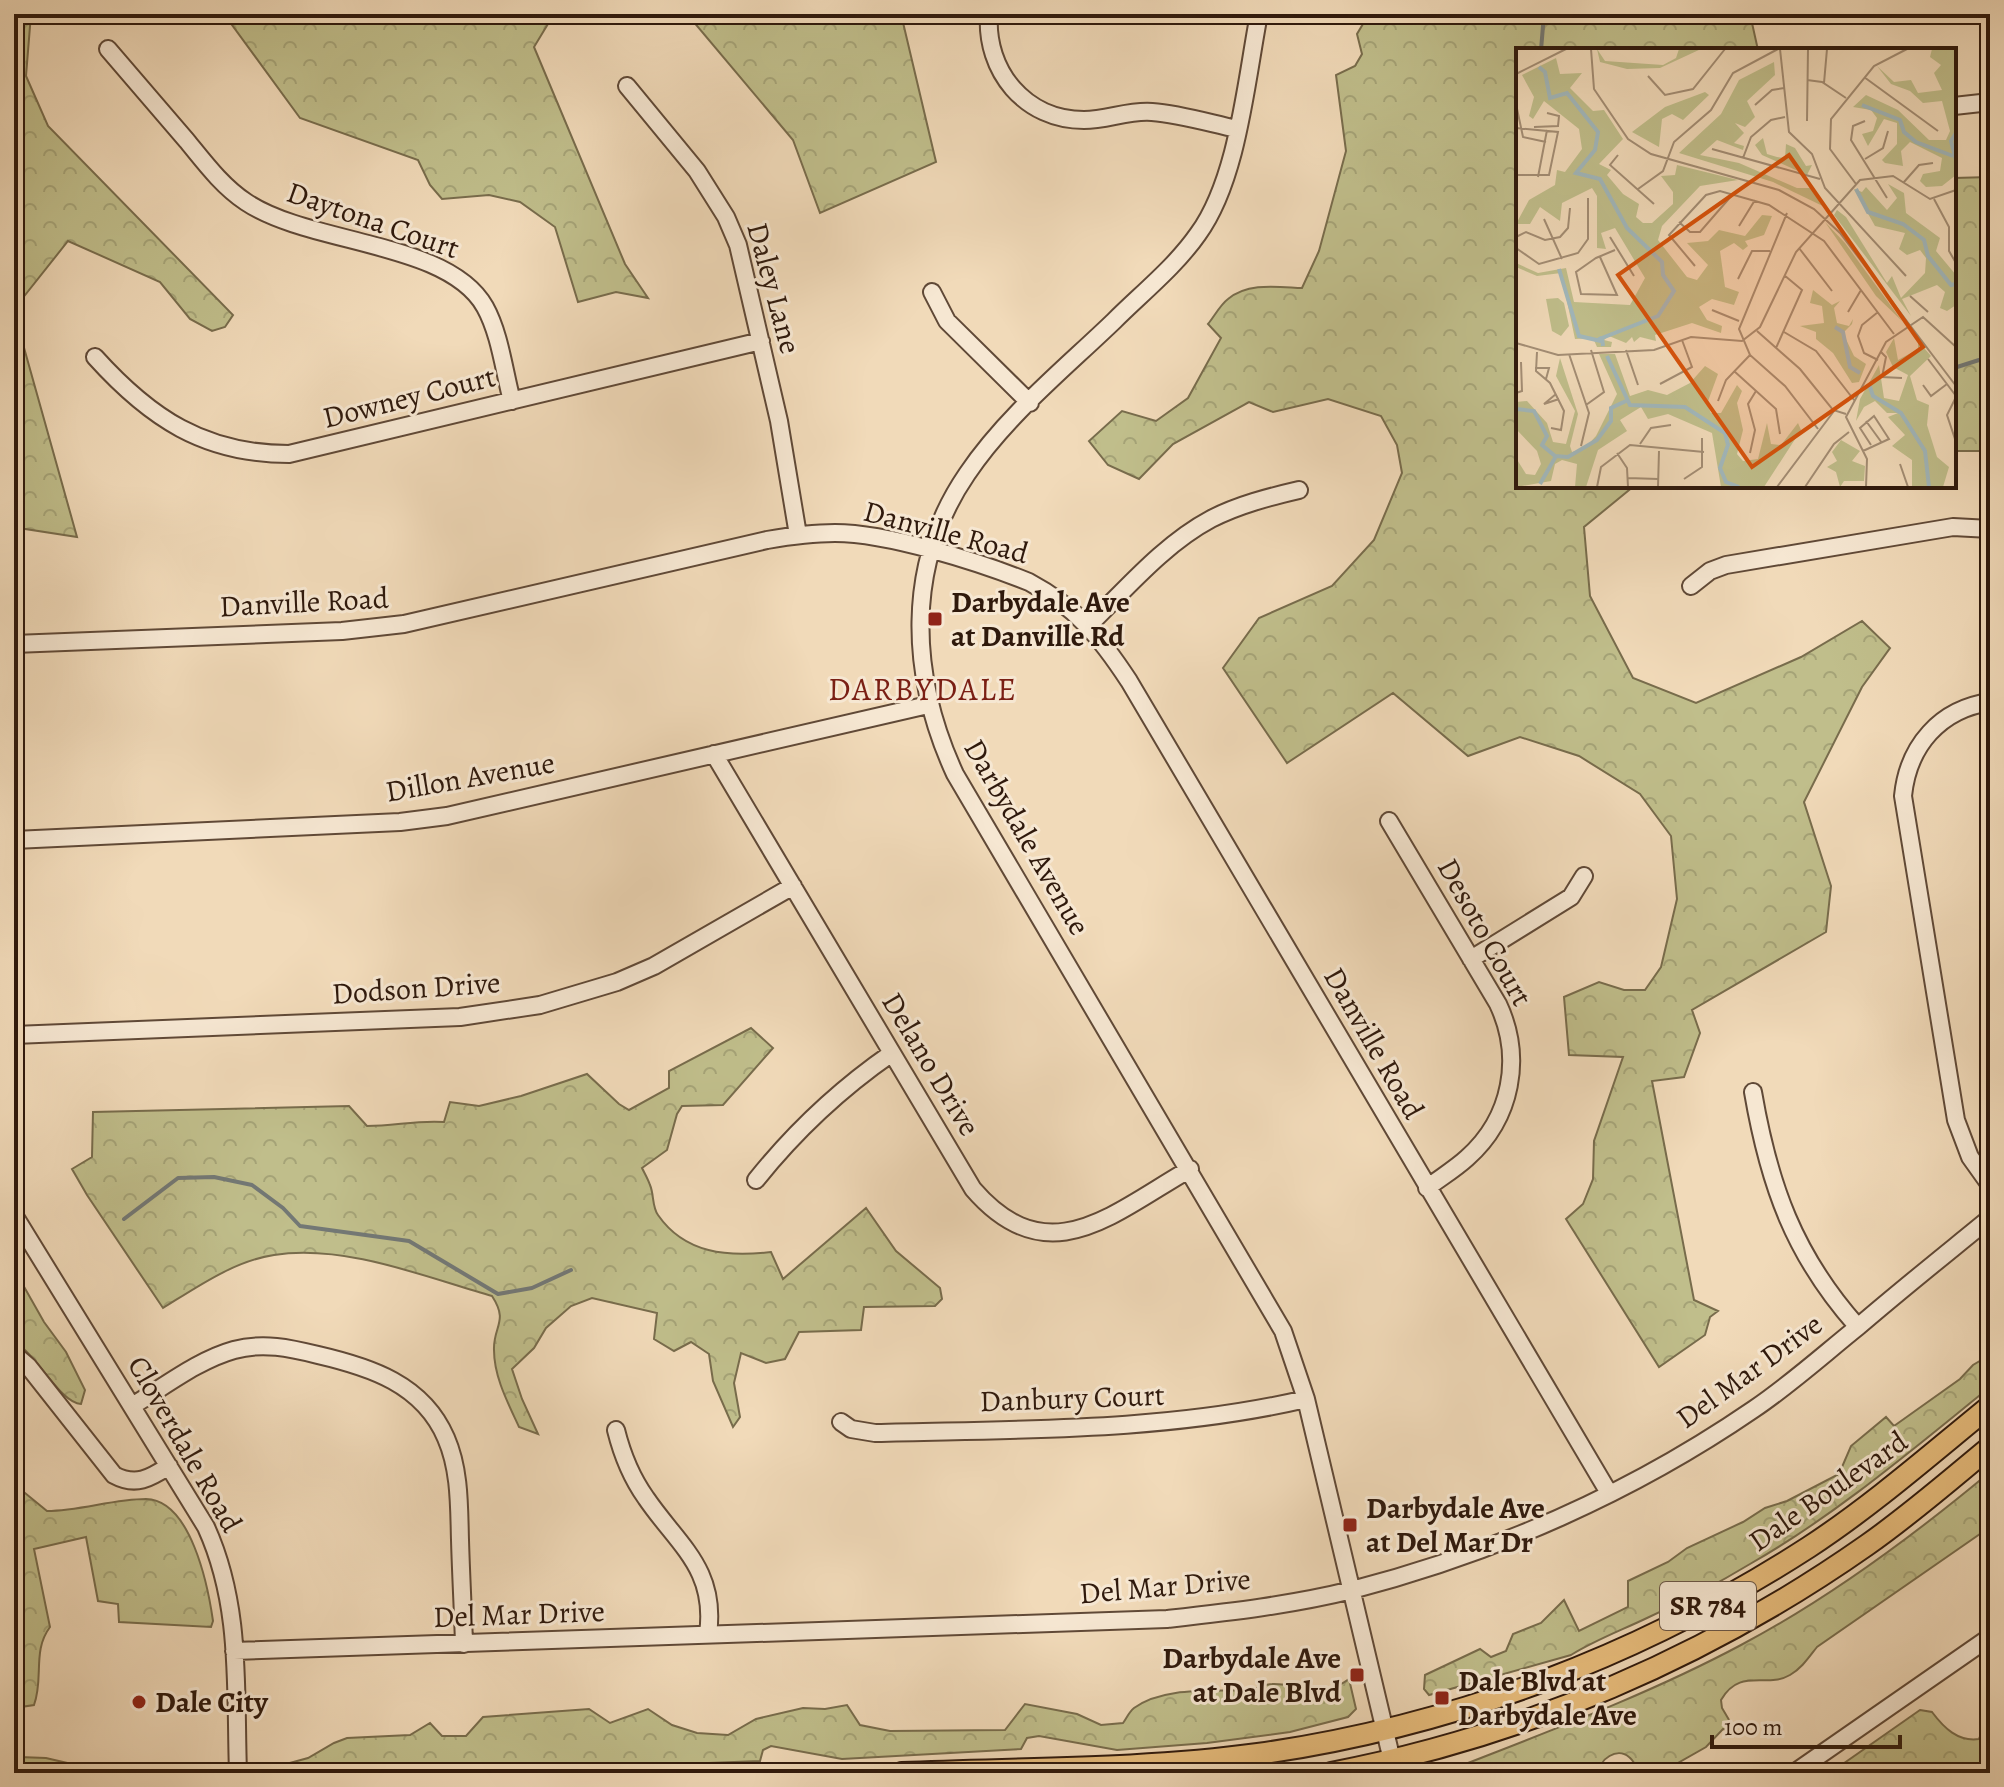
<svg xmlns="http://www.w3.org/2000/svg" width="2004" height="1787" viewBox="0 0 2004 1787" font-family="Alegreya,serif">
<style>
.forest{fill:url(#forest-crowns);stroke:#786c4c;stroke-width:2}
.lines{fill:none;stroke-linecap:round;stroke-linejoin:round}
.stream{stroke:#737875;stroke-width:4}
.minor-casing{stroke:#604937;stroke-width:20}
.major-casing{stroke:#2f190c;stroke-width:24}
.minor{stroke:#f6e7d2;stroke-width:16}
.major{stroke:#e8bd7c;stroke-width:20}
.poi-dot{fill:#8f2418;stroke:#f6e7d2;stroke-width:3}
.labels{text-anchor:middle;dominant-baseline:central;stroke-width:6;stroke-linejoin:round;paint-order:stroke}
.shield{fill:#f6e7d2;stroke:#6b5747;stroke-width:2}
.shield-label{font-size:28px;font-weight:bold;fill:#2f190c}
.street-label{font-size:30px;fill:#2f190c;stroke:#f6e7d2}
.poi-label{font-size:30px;font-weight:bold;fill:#2f190c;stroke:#f6e7d2;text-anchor:start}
.neighbourhood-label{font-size:32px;letter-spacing:2px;fill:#7a1f14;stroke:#f6e7d2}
.inset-river{fill:none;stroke:#a1b7bb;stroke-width:4}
.inset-road{fill:none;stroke:#a38d74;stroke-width:2}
.view{fill:#d6530c;fill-opacity:0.15;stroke:#d6530c;stroke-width:4}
.inset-edge{fill:none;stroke:#2f190c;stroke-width:4}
</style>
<defs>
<pattern id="forest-crowns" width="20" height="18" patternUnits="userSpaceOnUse" patternTransform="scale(2)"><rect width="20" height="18" fill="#c0be8b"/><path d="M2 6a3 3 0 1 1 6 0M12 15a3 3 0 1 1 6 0" fill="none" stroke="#a5a377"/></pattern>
</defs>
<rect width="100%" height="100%" fill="#f1dab9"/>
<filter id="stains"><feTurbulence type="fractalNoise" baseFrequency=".0025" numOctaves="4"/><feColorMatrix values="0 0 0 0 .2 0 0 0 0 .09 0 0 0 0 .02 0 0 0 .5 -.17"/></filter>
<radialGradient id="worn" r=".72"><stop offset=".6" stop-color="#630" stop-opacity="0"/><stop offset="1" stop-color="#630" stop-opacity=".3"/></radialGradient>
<!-- forest -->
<path class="forest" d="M14,14H31L26,76L48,126L233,315L225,327L212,331L190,319L160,282L68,241L14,309Z
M224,14H554L534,47L625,264L648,298L616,292L578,302L555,227L520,202L489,195L442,199L430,185L418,160L300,118Z
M687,14H901L936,162L820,213L793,140Z
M1369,14H1750L1758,50H1518V486H1634L1584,527L1590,596L1633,678L1696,703L1801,657L1862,621L1890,648L1862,687L1804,802L1831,886L1826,932L1692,1010L1700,1033L1684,1077L1652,1081L1694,1300L1718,1311L1710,1317L1705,1335L1659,1367L1566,1219L1583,1204L1593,1179L1594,1141L1623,1057L1569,1055L1564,997L1599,982L1624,990H1645L1661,967L1677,899L1671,836L1640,794L1579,756L1520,737L1468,756L1393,693L1287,763L1223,668L1259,618L1332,586L1374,540L1402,473L1397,445L1381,416L1328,399L1273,412L1249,402L1173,444L1139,479L1108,465L1089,441L1122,411L1156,421L1188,398L1221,338L1208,324C1214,317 1220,305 1228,299C1248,282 1278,287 1302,288L1319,251L1346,151L1336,75L1355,66L1362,54L1357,34Z
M1990,177V451H1954V178Z
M14,312L77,537L19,528L14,515Z
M751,1028L773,1048L723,1105L682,1106L677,1114L667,1150L642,1168C645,1174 648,1179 650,1185C654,1194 652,1207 658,1215C685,1254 728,1257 771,1252L783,1279L866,1208L896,1251L940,1288L942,1299L935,1306L864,1307L861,1330L799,1332L785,1359L766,1363L741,1353L734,1383L740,1417L733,1427L713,1381L709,1354L691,1342L674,1351L654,1339L657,1313L592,1298L571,1306L546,1328L534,1348L512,1369L522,1399L538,1434L519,1427C508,1403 494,1377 494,1350C493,1326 509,1322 492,1296C425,1277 345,1244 274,1255C234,1261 197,1287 163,1308L87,1195L72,1169L92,1157L93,1112L349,1106L367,1126C395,1126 416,1120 444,1122L450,1102L479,1106L521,1096L587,1074L619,1104L629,1110L669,1088V1071Z
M14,1269L44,1322L66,1352L85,1390L81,1404C60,1403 37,1354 14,1342Z
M1990,1355V1387C1913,1449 1836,1515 1750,1564C1717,1584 1682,1602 1647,1618C1622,1630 1595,1640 1571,1655L1429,1695L1424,1689L1425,1675L1480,1649L1491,1657L1506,1651L1513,1634L1541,1623L1564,1600L1579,1631L1628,1607V1581L1668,1562L1687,1548L1743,1522L1765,1508L1787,1501L1839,1474L1851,1446L1886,1417L1894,1426L1960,1379L1973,1365Z
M1990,1472V1527L1817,1647C1809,1657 1802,1668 1790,1675C1766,1689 1740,1667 1721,1700L1722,1708L1735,1730L1723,1729L1706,1747L1678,1763L1673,1772L1658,1766L1638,1769C1635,1765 1633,1760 1629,1757C1617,1747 1599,1759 1599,1773H1453L1468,1763C1560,1727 1653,1692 1741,1645C1830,1598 1912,1537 1990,1472Z
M14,1484L47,1511C80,1511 113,1499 146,1499C191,1500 208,1586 213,1621L211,1627L119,1622L118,1604L98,1601L86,1537L34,1549L50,1627C32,1651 44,1678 34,1705L14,1708Z
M1349,1679L1356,1709L1348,1717L1290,1732L1207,1743L1117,1750L1039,1736L1027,1738L1021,1749L842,1759L771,1746L763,1750L760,1761L448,1773L314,1768L287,1770L286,1764L308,1758L334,1743L347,1738L410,1735L430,1723L442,1736H466L483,1717L589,1709L610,1723L648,1709L672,1725L697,1733L728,1735L756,1719L803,1708L825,1709L847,1705L860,1725L890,1731L1005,1730L1025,1704L1077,1714L1101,1725L1123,1723C1126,1719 1129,1712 1134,1708C1164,1686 1213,1692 1248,1690C1256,1690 1264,1684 1272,1684C1301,1683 1321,1700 1349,1679Z
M1920,1710L1932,1712C1944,1728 1958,1742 1979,1739L1984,1727V1717L1990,1718V1773H1830Z
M14,1747L19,1757L46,1758L67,1763L73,1773H14Z"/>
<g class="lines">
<!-- stream -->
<path class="stream" d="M1541,50L1544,14
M1954,368L1979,360L1990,362
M124,1219L178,1178L214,1177L252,1185L283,1208L300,1226L409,1241L498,1294L532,1288L571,1270"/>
<defs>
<path id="minor" d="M989,14C985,71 1025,120 1084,120C1107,120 1129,110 1152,112C1180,114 1209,123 1237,129
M1259,14C1246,81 1238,179 1198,234C1175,267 1142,293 1114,321C1064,369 1006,416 967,474C904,566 910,676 955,774L1283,1331L1306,1399L1395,1773
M108,49C134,79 160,110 187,141C205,163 222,186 246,202C310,245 448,241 485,307C500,334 504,371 512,401
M627,86L697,171L726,217L738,245L779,421L798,535
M1954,106L1990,102
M932,292L947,321L1030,403
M95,357C150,418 204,454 289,454L761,341
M1691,586L1710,571L1726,565L1953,527L1990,529
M1089,625C1126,589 1164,544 1211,519C1238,505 1269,497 1299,490
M14,644L342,631L404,624L767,540C790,536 812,533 835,533C888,533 979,562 1029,582C1076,607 1100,637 1129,681L1609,1493
M1990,702C1940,709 1908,746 1903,796L1956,1120L1970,1157L1990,1185
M714,754L973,1189C1048,1276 1113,1213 1190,1169
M1389,821L1498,1004C1523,1057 1512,1118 1467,1158C1455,1169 1440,1178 1427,1188
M14,840L400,822L447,816L928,705
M1471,959L1571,897L1584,876
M14,1035L460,1017L540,1005L617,982L654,966L793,886
M1753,1092C1769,1185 1794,1255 1857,1326
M756,1180C796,1130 840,1089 892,1053
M14,1215L206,1527C242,1606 235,1688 238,1773
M14,1354L28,1366L114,1475C136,1487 150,1478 169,1466
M132,1406C164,1387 198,1360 234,1350C263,1342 290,1348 318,1355C370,1367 423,1384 446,1438C460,1470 459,1506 460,1540C461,1575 463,1610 464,1644
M841,1422L851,1429L875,1433C1019,1429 1164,1432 1306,1399
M616,1430C622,1454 631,1477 646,1498C678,1545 717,1569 708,1634
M234,1651L1167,1619C1229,1612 1292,1605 1352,1590C1495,1553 1633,1492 1754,1409C1791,1384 1824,1354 1859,1326C1902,1289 1946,1254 1990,1218
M1794,1773L1990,1637"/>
<path id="major" d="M902,1773C1021,1768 1141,1770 1258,1754C1455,1726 1642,1655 1809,1547C1873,1505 1931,1454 1990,1406
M1331,1773C1524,1736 1706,1658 1867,1545C1910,1515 1950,1480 1990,1447"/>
</defs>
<!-- minor casing -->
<use href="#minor" class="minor-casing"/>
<!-- major casing -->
<use href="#major" class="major-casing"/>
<!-- minor -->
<use href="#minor" class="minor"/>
<!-- major -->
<use href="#major" class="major"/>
</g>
<!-- markers -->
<g class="poi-dot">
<rect x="927" y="611" width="16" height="16" rx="4"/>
<rect x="1342" y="1517" width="16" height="16" rx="4"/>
<rect x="1349" y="1667" width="16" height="16" rx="4"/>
<rect x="1434" y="1690" width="16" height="16" rx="4"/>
<circle cx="139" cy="1702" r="8"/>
</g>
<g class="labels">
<!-- shield labels -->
<rect class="shield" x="1660" y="1582" width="96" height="48" rx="6"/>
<g class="shield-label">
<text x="1708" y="1606">SR 784</text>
</g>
<!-- street labels -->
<g class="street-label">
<text transform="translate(373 220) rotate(19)">Daytona Court</text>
<text transform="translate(774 288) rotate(75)">Daley Lane</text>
<text transform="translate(409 397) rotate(-14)">Downey Court</text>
<text transform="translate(946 532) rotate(15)">Danville Road</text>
<text transform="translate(304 602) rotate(-3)">Danville Road</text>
<text transform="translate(470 777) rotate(-10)">Dillon Avenue</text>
<text transform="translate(1027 837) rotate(60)">Darbydale Avenue</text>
<text transform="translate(1485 932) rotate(61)">Desoto Court</text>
<text transform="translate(416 988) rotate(-4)">Dodson Drive</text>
<text transform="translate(1374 1043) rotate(60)">Danville Road</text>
<text transform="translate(931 1064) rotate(59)">Delano Drive</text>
<text transform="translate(1749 1371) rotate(-36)">Del Mar Drive</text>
<text transform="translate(1072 1398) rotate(-2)">Danbury Court</text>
<text transform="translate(185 1444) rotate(60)">Cloverdale Road</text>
<text transform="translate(1828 1491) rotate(-35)">Dale Boulevard</text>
<text transform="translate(1165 1586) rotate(-5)">Del Mar Drive</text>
<text transform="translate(519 1614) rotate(-2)">Del Mar Drive</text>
</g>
<!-- poi labels -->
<g class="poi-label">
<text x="951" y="602">Darbydale Ave<tspan x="951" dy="34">at Danville Rd</tspan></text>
<text x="1366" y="1508">Darbydale Ave<tspan x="1366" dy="34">at Del Mar Dr</tspan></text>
<text x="1341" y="1658" text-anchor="end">Darbydale Ave<tspan x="1341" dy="34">at Dale Blvd</tspan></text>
<text x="1458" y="1681">Dale Blvd at<tspan x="1458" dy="34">Darbydale Ave</tspan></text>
<text x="155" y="1702">Dale City</text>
</g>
<!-- neighbourhood labels -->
<g class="neighbourhood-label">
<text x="923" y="689">DARBYDALE</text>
</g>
</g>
<!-- overview -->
<g transform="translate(1516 48)">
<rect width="440" height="440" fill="#f1dab9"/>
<path d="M81,1L89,13L147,17L160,10L163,1H185L144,20L111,21L84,14ZM416,1H440V127L426,138L410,139L404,133L407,126L424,123L426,110L394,94L385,103L387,118L369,115L366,112L381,96V75L368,71L352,98L346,86L357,83L361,70L355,62L337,59L350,47L382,62L413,92H430L434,83L426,53L407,55L394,43L375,36L361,18L378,34L395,32L402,45L426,42L418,25L425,17L414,9ZM40,10L44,26L66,25L54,40L77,63L88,62L107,91L83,116L95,122L91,127L107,146L123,156L120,169L127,175H136L157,156V144L145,128L159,127L161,117L222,132L184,138L146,178L142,192L171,229L181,232L192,217L171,195L192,193L203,182L229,188L246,167L256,168L248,187L229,193L232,198L227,202L218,195L204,203L209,239L223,244L218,257L196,251L183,259L191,272L206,278L205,285L176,275L139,287L140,293L124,289L118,294L116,289L110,295L93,288L88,292L96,294L95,299H81L77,290L59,291L45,225L21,228L0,219V215L22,225L50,220L58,254L114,257L129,230L99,180L85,185L90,201L81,200V148L76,140L46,155L44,173L24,159L14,176H0L13,152L39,137L41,122L49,124L66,101L63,81L28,53L17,71L13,68L18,49L6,27ZM258,14L259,27L231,53L239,69L229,79L219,75L228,85L218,95L228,98L227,102L201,92L184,107L223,115L281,140H294L313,161L257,134L163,105L205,66L223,32ZM189,44L193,47L167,72L156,66L146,71L143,99L116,84L149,59ZM247,90L251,106L261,109L269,110L270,96L279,100L290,118L296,117L291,127L246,107L239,97ZM372,136L388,145L390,165L424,190L420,203L440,227V257L431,263L424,260L429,244L421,237L386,251L395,268L318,167L321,162L330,169L371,235L376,228L385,250L409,225L410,210L404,202L391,207L383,201L389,185L359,178L338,141L346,144L350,139L371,162L381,150ZM309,174L329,195L386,273L360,248ZM297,242L316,257L324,253L318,260L321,275L333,278L337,271L336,276L327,285L338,308L350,316L343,334L336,335L317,305L300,291V284L284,278L308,275L306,258L294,255ZM378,290L382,312L402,301V293L415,308L394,328L401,352L413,357L411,377L421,409L433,419L427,439H396V412L376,398L389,387L372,369L382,365H371L359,353L348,359L340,373L344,351L363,317L368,350L383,353L392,327L377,319L370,304ZM83,306H99L114,348L132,342L151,347L174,335L189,318L202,326L191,356L195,365H205L221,337L226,343L221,355L227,382L221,406L227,413L242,411L251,375L255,396L265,397L282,375L285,382L248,439H205L196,385L152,366L132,371L125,359L104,372L111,383L82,402L70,439H59L61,416L46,412L39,416L35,433L0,439V410L10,426L19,427L25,416L21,403L0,381V354L11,353L31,375L37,394L50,396L59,363L40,328L44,310L62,366L54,398L56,404L68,401L80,388L101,346ZM325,392L344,403L336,413L349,418L348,433H328L324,439L320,424L311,419L321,413L316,404Z" fill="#c0be8b"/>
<path d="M42,250L48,255L53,278L45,288L36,283L30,251Z" fill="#c0be8b"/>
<path class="inset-river" d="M23,19L29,24L34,50L51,45L82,84L79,102L60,125L84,131L111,180L146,214L147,227L158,243L142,268L86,290L87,298M346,57L384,72L388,84L400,94L437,108M440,85L435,93L440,112M340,141L352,164L387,176L408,192L412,208L435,237L440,236M43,221L63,288L85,293L83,289M319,279L327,284L334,319L344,325M91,308L114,357L169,359L209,385L212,397L204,420L210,434L223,439M353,336L357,348L385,365L409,403L413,439M0,361L18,363L31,388L26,397L39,408M24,436L40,408L52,409L81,392L95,373V360L110,353"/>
<path class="inset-road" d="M75,1L78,41L112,91L135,106L263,142L298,161L324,185L440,338M264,1L273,84L296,106L309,140L390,228M0,26L50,1M132,28L149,47L177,41L209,1M348,29L422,83M291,32L306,34L330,50M308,35L311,1M0,56L7,89L30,94M239,57L256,42L268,40M291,73L292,1M349,73L337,78L335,92L371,150M18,79L42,78L43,68L31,65M0,80L42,84L33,127H0M196,101L304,131M102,107L94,117L138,156M227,110L235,89L255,72L269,69M349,111L367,100L372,83M22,129L31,82M388,134L403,117L417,115M340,136L314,101L315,71L358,18L391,1M122,141L147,123L158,94L195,62L217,25L262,1M418,151L433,179V203L440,215M271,165L223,281L234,307L269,338L302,381M28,171L46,211M163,174L174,184H184L217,146M223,178L239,152M0,189L10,184L29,192L44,189L52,180L54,160M94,189L118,228M0,200L23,216L62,205L72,191V150M283,200L316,243M84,209L101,247L65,246L60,224L77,212L80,210L99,202M179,218L153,187L190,147L204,143L253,157L308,193L378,286M222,231L236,203H254M394,248L412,264M196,262L223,273M332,264L345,242M241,283L284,321L317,362L330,366M268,284L300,303L338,352M0,295L42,307L138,302L175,289L226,293L244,279L280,204L344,132L377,128L414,151L440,142M260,300L286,242L268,227M110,302L122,337M21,304L20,323L34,335L48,363L45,382L35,380M365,304L370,309L366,329L386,330M53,306L73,365L65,398M412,311L440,348M362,312L348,305L342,288L346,277L362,264M19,320H33L30,331M218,323L260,361L264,386M144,336L176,319L166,292M407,337L415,348L431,336M0,345L6,343L5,314M40,346L28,356L43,351M440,349L431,367L440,394M202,353L210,332L234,307M70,357L88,344L75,302M350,373L366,395M124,396L135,380L155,377M347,403L373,391L358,368L344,380L355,397M101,405L111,420L112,439M234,405L239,382L232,356L240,343M384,416L392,439M112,430L142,431M168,431L186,419V390M81,439L85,419L114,397L188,404M142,439L143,403M261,439L318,363M289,439L318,396L333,384M350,439L351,411L330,369L370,294L407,269L440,299"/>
<path class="view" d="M273,107L407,299L236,419L102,227Z"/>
<rect width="440" height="440" class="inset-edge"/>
</g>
<!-- margin -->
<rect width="2004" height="1787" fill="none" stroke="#f1dab9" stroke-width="48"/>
<rect x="16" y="16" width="1972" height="1755" fill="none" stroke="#2f190c" stroke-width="4"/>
<rect x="24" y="24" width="1956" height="1739" fill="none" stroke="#2f190c" stroke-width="2"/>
<!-- scale -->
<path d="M1712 1735v12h188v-12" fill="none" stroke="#2f190c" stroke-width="4"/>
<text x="1724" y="1735" font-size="24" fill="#2f190c" stroke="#f6e7d2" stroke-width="6" paint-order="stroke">100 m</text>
<rect width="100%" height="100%" filter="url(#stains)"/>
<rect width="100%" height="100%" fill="url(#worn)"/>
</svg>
